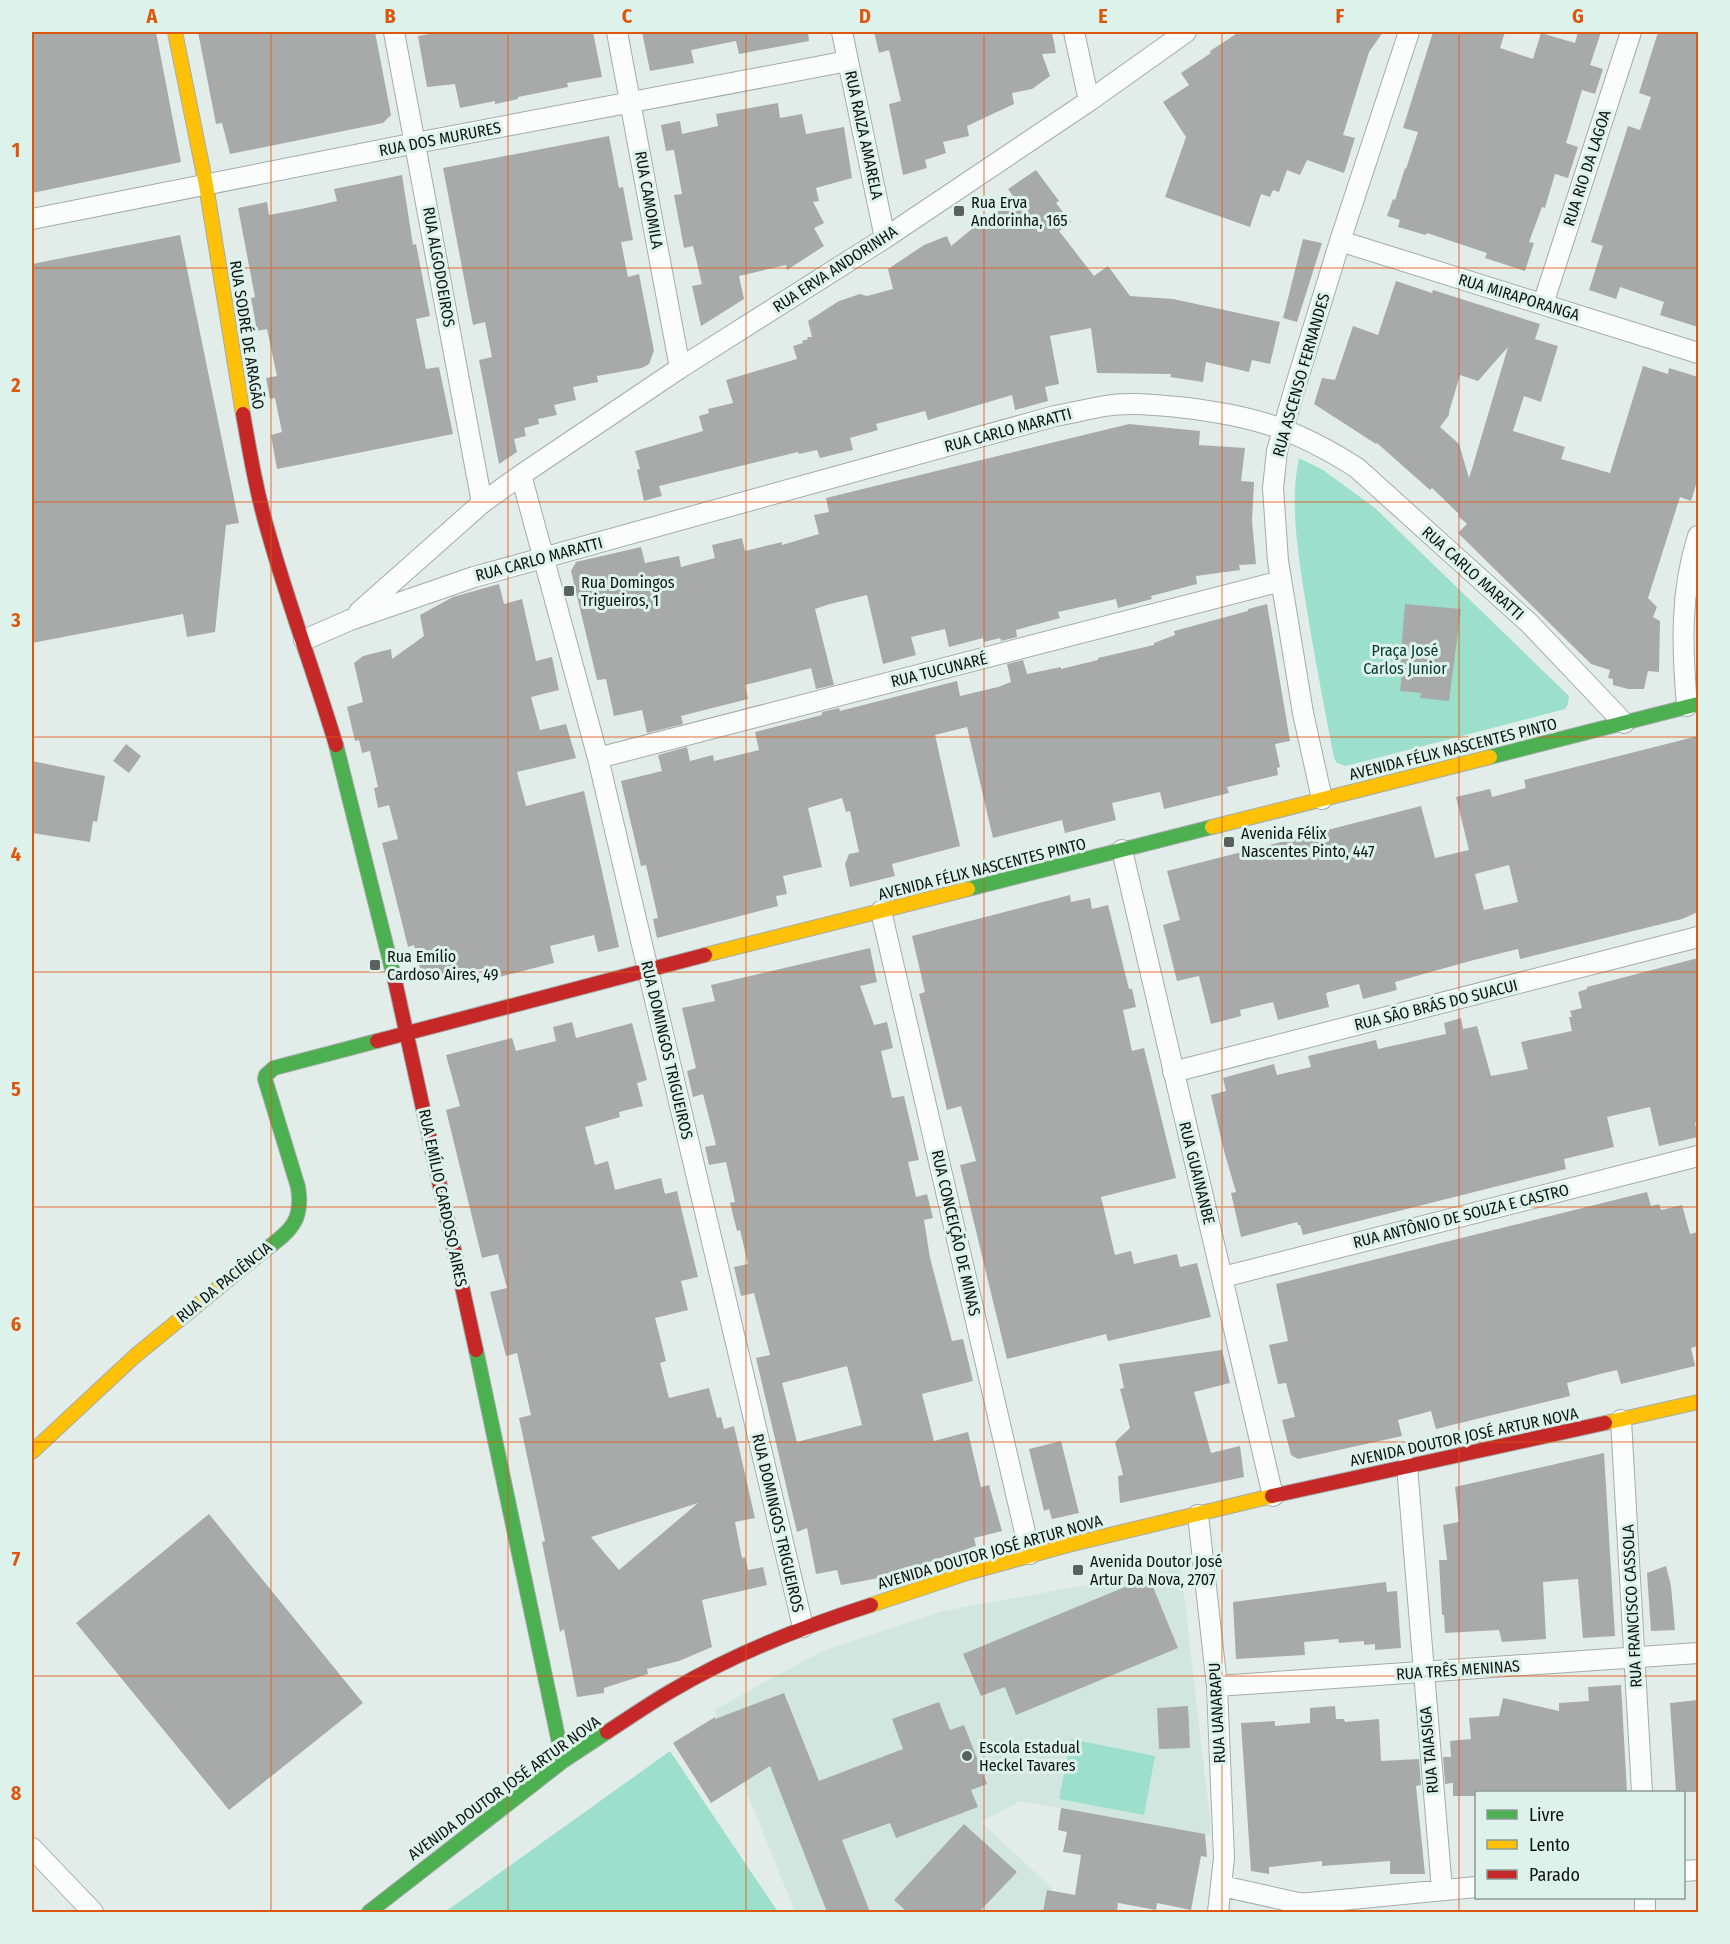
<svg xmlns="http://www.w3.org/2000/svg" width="1730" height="1944" viewBox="0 0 1730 1944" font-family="'Fira Sans Condensed',sans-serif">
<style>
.built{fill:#d1e6df}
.green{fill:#9ddfcd}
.building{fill:#a8aaaa;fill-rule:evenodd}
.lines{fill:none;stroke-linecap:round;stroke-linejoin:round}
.street-casing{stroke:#a3aca9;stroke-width:22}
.fast-casing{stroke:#a3aca9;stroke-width:16}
.slow-casing{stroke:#a3aca9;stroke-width:16}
.jam-casing{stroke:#a3aca9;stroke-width:16}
.street{stroke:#fbfcfc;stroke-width:20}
.fast{stroke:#4caf50;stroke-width:14}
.slow{stroke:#ffc107;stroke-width:14}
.jam{stroke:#c62828;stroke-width:14}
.grid{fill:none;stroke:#dd560c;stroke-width:1.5;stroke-opacity:0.55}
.poi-dot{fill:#58615e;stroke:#ddf2eb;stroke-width:2}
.labels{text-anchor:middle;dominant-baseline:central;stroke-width:6;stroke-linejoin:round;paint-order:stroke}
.street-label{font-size:16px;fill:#0e1513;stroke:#ddf2eb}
.poi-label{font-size:16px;fill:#0e1513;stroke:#ddf2eb;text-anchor:start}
.park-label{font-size:16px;fill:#04392e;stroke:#ddf2eb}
.neatline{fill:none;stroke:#dd560c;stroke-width:2}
.grid-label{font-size:20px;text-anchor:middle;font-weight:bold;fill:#dd560c}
</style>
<rect width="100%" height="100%" fill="#e2edea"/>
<!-- built -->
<path class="built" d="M1181,1568L1210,1820V1835L1020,1801L981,1822L1052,1888L1044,1912H795L714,1710L822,1651L943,1611Z"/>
<!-- green -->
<path class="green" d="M1299,458L1323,470L1375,508L1569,696L1568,704L1565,709L1346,766L1337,763L1334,758C1323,701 1312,644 1303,586C1297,544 1290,500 1299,458Z
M1071,1739L1155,1756L1144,1815L1059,1799Z
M670,1751L778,1912H445Z"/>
<!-- building -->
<path class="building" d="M32,32H156L181,162L32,193Z
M198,32H375L391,115L383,123L230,154L222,123L216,124Z
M441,32H593L602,77L567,83L568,87L518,97V99L495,104V101L460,108L455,84L427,87L418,36Z
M642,32H808L809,41L739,54L736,41L691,50L694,63L650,71Z
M874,32H1052L1056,53L1042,54L1050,76L1032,89L1012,93L1014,104L967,126L969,136L943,142L946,153L925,160L927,168L903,175L889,104L901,101L889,50L879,53Z
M1239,32H1383L1369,52L1343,135L1355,138L1344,173L1307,160L1300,175L1287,170L1279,192L1273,190L1270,197L1261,194L1250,227L1165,197L1186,137L1163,102L1189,85L1181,73L1211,53L1210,51Z
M1433,32H1505L1500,48L1533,59L1541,33L1575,43L1578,32H1601L1590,65L1603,69L1595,94L1582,90L1566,143L1578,147L1568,178L1555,174L1545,208L1542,207L1529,242L1534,243L1525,271L1485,258L1487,253L1427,233L1426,235L1398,227L1400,220L1387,216L1393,199L1395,200L1405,168L1406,169L1418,132L1403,128Z
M1658,32H1698V327L1660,315L1664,302L1620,287L1616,299L1589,290L1603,246L1591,242L1628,126L1640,130L1651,97L1639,93Z
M778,103L780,118L802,114L806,134L844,127L852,178L816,188L819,201L813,202L824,223L814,228L824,246L787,270L786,265L739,276L744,299L701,326L692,286L702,284L693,246L684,248L674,195L682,194L674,150L666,151L661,125L680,121L682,134L718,126L716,114Z
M609,136L619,188L623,187L633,240L621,242L628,277L639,274L654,351L649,364L642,368L597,376L598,382L573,387L576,400L554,405L557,415L538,419L539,424L524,428L526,436L514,439L517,452L499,464L479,360L492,357L485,322L473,325L443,168Z
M1036,170L1059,201L1056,203L1071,222L1059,231L1094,276L1108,266L1130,296L1173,299L1280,322L1270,364L1252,360L1249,372L1206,362L1203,382L1170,377L1171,374L1097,373L1091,328L1050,336L1059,384L1045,387L1048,401L1015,410L1012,395L928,420L925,411L876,424L878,430L850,438L853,450L820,458L817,450L799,454L798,452L659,486L662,496L644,501L637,470L640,469L635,451L703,431L699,416L709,413L708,409L733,403L726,380L797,359L793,346L803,343L802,341L808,339L807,337H812L808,321L839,301L860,294L867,296L893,289L888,269L924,245L947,236L951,246L983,220L984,222L1015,199L1008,189Z
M402,175L413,245L416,244L430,316L416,319L426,369L439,367L453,434L277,469L271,435L282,432L275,398L270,399L266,378L277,376L267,329L257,331L251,298L255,297L238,208L267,202L269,215L306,208L337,201L334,189Z
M180,235L239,523L226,525L215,632L187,637L183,614L32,643V264Z
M1303,239L1322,243L1297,322L1283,318Z
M1396,281L1432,293L1433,290L1540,324L1535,339L1558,346L1541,402L1524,396L1513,431L1565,447L1561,459L1610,473L1643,366L1668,374L1669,368L1698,377V478L1691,501L1680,497L1648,598L1657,607L1653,617L1660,621L1659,672L1648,671L1644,689H1628L1613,685V679L1608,678L1610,670L1591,664L1458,533L1467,524L1458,516L1459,514L1432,488L1430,490L1377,443L1376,444L1314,404L1322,378L1335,380L1353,326L1378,335ZM1508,347L1471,472L1469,478L1459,444L1440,427L1449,415V412L1460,375L1478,381Z
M1129,424L1200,431L1199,445L1245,448L1241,481L1254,482L1252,521L1256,564L1239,565L1240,570L1196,576L1197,584L1151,596L1152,599L1118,608L1116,599L1058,612L1060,618L1016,630L1017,637L1001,641L1000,638L984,642L983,638L949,647L945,629L911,637L916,655L883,664L867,595L830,604L815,609L834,685L816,689L811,668L765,680L745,685L748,699L681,716L683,724L647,733L642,710L614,716L606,679L597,680L571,571L576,562L641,547L645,563L679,556L681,567L715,558L712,545L742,538L745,551L782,542V545L819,534L814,515L829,512L826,498Z
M499,584L504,604L522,599L536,661L552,657L559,690L531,697L540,730L566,724L576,758L517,772L526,806L584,791L619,947L598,952L594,935L550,946L554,963L487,980L484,968L464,973L463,970L423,980L414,945L408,947L382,843L398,839L389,805L378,808L374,788L378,787L370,751L362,753L359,740L355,741L347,707L363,702L354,663L363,656L391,649L392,659L424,636L420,615L453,597Z
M1267,604L1290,741L1275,744L1280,767L1277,768L1278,775L1227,787L1229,793L1164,809L1160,792L1112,803L1116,820L1065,833L1062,820L993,838L967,727L935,735L960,846L892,864L895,876L850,887L845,864L849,854L859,852L850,811L846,812L842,798L808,808L822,867L783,876L787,894L776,896L778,906L657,938L653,919L658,918L646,865L641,866L621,781L662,771L658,755L687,747L690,761L713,755L714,761L759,750L755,732L822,715V712L839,708L840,711L957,681L960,696L998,687L1011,682L1007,664L1023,660L1027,674L1061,667V669L1098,660V658L1154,645V643L1175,635L1174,631L1248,611V609Z
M1405,604L1461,609L1449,701L1420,698L1421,693L1400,691L1403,663H1400Z
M1698,736V912L1682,919L1520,959L1518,949L1470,961L1395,982L1397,990L1363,999L1359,984L1326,993L1329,1007L1278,1020L1273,1002L1240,1010L1241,1016L1211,1024L1199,976L1177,981L1163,925L1180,920L1167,871L1421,806L1435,858L1469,850L1456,797L1490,789L1492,797L1526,788L1524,780ZM1509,865L1518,902L1484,910L1475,874Z
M126,744L141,756L129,773L113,761Z
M32,761L105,776L97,822L93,821L90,842L32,833Z
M1070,895L1071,902L1090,898L1092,909L1108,905L1129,989H1132L1136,1007L1123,1010L1132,1051L1144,1048L1176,1178L1101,1197L1115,1255L1131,1251L1134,1264L1177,1254L1180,1267L1197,1263L1211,1317L1108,1341L1106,1334L1007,1359L960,1165L976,1161L961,1106L947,1110L919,994L925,992L912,936Z
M870,948L877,982L860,986L874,1025L887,1022L893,1048L881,1051L892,1098L904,1096L919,1160L908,1162L916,1197L927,1194L933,1218L924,1220L930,1258L952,1341L963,1339L973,1381L922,1394L934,1441L968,1432L981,1487L989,1485L1002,1531L974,1538L976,1546L879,1579V1578L841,1585L837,1570L816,1574L807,1528L797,1532L756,1358L770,1355L754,1293L741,1296L734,1267L748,1264L740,1230L737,1231L730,1203L735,1202L726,1162L709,1165L705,1147L716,1145L703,1094L693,1097L687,1071L696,1068L682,1008L715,1001L711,985ZM847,1366L862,1425L797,1442L782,1383Z
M1698,958V1122L1695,1123L1698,1137L1659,1146L1650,1107L1607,1117L1614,1147L1564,1159L1566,1169L1303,1235L1300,1225H1298L1297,1222L1241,1237L1231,1193L1236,1192L1224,1151L1211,1095L1226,1091L1223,1078L1274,1064L1277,1075L1311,1067L1308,1056L1376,1040L1378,1049L1446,1034L1444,1023L1461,1018L1463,1029L1477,1026L1491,1076L1528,1069L1521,1042L1572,1031L1569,1017H1572L1570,1011L1582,1008L1578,992L1587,989V987Z
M572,1022L576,1038L632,1023L647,1080L637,1083L643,1106L619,1112L620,1117L585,1127L595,1165L608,1161L615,1190L661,1178L665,1194L677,1191L698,1277L681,1281L688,1310L655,1318L666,1361L660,1363L669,1398L709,1388L717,1418L721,1417L724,1429L734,1426L755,1518L735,1522L742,1558L745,1557L748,1570L763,1567L767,1585L702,1600L712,1647L679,1661L647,1669L648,1674L604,1688V1693L577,1697L564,1629L560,1632L542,1542L545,1541L519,1418L531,1415L517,1353L506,1356L490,1292L507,1288L498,1254L482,1258L446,1110L460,1106L446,1055L512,1038L516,1051L556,1041L553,1027ZM698,1503L619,1570L591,1537Z
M1647,1192L1651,1206L1659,1204L1661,1210L1682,1205L1690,1234L1698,1232V1346L1691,1348L1695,1366L1621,1384L1617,1370L1600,1374L1567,1383L1570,1396L1436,1429L1431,1411L1398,1420L1402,1436L1298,1459L1291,1455L1282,1420L1295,1417L1286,1383L1278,1384L1269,1345L1288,1341L1276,1284Z
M1222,1350L1230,1383L1194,1392L1211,1453L1240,1446L1244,1477L1120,1503L1118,1476L1123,1475L1115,1442L1130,1428L1120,1389L1124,1388L1119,1364Z
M1061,1441L1079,1513L1052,1519L1049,1509L1044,1511L1029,1449Z
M1604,1453L1615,1636L1583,1638L1578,1579L1543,1582L1546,1639L1502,1642L1499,1630L1445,1633L1444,1615H1442L1439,1560H1447L1443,1525L1459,1522L1455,1487Z
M209,1514L363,1703L229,1810L76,1623Z
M1666,1566L1671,1586L1675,1630L1651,1631L1647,1573Z
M1149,1577L1178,1648L1016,1715L1005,1687L981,1696L963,1654Z
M1386,1582L1387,1592L1397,1591L1401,1648L1375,1650V1644L1364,1645V1641L1339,1643L1338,1639L1304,1642L1305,1655L1236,1659L1233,1602Z
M1621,1685L1627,1792H1476V1796H1453V1783L1445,1784L1443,1757H1451L1450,1741L1471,1739L1469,1718L1499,1716L1503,1698L1559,1711V1703L1589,1701L1588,1687Z
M784,1693L819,1781L903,1749L892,1719L939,1702L950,1730L964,1725L987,1784L971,1790L978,1807L896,1838L890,1823L842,1840L870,1912H827L770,1766L711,1803L673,1743L715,1717V1719Z
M1698,1700V1792H1676L1670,1703Z
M1188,1706L1190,1748L1159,1749L1157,1708Z
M1335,1706L1336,1719H1344L1345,1722L1379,1719L1381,1761L1419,1759L1421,1785L1416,1786L1425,1874H1390V1861L1322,1866V1861L1269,1867V1874L1251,1871L1241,1723L1275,1721V1726L1310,1723V1708Z
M1061,1808L1205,1834L1207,1857L1201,1856L1191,1910L1157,1903L1156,1910L1092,1898L1118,1903L1117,1912H1043L1047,1890L1075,1895L1081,1855L1063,1852L1067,1832L1058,1830Z
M964,1824L1017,1872L979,1912H907L894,1900Z"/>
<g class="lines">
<defs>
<path id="street" d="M394,32L482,503
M617,32L680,368
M842,32L885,238
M1074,32L1089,101
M32,219L416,143L848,61
M1340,241L1698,353
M1543,304L1631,32
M521,475L598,758L803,1627
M359,612L482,503L521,475L680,368L885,238L1089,101L1186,32
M304,640L350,620L474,577L1055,416C1072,413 1088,409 1105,406C1129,402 1153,405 1178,407C1251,415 1295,428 1357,468L1529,623L1624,723
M1687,706C1682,648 1680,592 1698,536
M598,758L1281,581
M1322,799L1303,713L1278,561L1273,488L1277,451L1294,391L1340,241L1409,32
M1122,850L1273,1496
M881,911L1030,1554
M1173,1072L1698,937
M1223,1277L1698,1156
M1621,1420L1642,1792
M1407,1466L1442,1890
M1198,1515L1217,1686L1224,1858L1218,1912
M1217,1686L1698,1653
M32,1848L93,1912
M1684,1871L1698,1870
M1222,1886L1312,1906
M1299,1904L1476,1887
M1645,1912V1898"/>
<path id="fast" d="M336,745L395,981
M1490,757L1698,704
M968,889L1212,827
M256,1257C283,1235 305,1227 298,1187L265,1079L266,1075L274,1068L377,1041
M476,1350L563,1761
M369,1912L563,1761L607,1732"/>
<path id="slow" d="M175,32L206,185L243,414
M1212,827L1490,757
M705,955L968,889
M1605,1423L1698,1402
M32,1452L135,1356L256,1257
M871,1605L967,1573L1068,1545L1272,1496"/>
<path id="jam" d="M243,414C250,454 257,495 269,535C289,606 315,675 336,745
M395,981L476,1350
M377,1041L705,955
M1272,1496L1605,1423
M607,1732C629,1718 650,1703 673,1690C735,1653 802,1627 871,1605"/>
</defs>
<!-- street casing -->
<use href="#street" class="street-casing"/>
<!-- fast casing -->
<use href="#fast" class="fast-casing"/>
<!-- slow casing -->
<use href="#slow" class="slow-casing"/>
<!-- jam casing -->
<use href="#jam" class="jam-casing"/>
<!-- street -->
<use href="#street" class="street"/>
<!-- fast -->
<use href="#fast" class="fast"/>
<!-- slow -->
<use href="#slow" class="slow"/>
<!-- jam -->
<use href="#jam" class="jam"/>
</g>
<!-- grid -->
<path class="grid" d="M271,32V1912M508,32V1912M746,32V1912M984,32V1912M1222,32V1912M1459,32V1912M32,268H1698M32,502H1698M32,737H1698M32,972H1698M32,1207H1698M32,1442H1698M32,1676H1698"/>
<!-- markers -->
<g class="poi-dot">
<rect x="953" y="205" width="12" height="12" rx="3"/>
<rect x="563" y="585" width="12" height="12" rx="3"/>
<rect x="1223" y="836" width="12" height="12" rx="3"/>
<rect x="369" y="959" width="12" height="12" rx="3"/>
<rect x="1072" y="1564" width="12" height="12" rx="3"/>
<circle cx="967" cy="1756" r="6"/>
</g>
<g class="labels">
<!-- street labels -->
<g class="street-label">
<text transform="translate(864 135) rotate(78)">RUA RAIZA AMARELA</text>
<text transform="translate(440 139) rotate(-11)">RUA DOS MURURES</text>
<text transform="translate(1587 168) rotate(-72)">RUA RIO DA LAGOA</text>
<text transform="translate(649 200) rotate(80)">RUA CAMOMILA</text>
<text transform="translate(439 267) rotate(80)">RUA ALGODOEIROS</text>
<text transform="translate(835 269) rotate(-33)">RUA ERVA ANDORINHA</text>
<text transform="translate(1519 297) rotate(17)">RUA MIRAPORANGA</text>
<text transform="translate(247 335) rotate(81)">RUA SODRÉ DE ARAGÃO</text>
<text transform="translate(1301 375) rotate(-74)">RUA ASCENSO FERNANDES</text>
<text transform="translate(1008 430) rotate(-15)">RUA CARLO MARATTI</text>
<text transform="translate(539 559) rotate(-15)">RUA CARLO MARATTI</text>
<text transform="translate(1473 573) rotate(42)">RUA CARLO MARATTI</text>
<text transform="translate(939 670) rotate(-14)">RUA TUCUNARÉ</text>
<text transform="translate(1453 749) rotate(-14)">AVENIDA FÉLIX NASCENTES PINTO</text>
<text transform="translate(982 869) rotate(-14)">AVENIDA FÉLIX NASCENTES PINTO</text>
<text transform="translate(1436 1005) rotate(-14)">RUA SÃO BRÁS DO SUACUI</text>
<text transform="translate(667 1050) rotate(77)">RUA DOMINGOS TRIGUEIROS</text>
<text transform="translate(1197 1173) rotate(76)">RUA GUAINANBE</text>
<text transform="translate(443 1198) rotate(78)">RUA EMÍLIO CARDOSO AIRES</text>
<text transform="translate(1461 1216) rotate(-14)">RUA ANTÔNIO DE SOUZA E CASTRO</text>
<text transform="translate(956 1233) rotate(77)">RUA CONCEIÇÃO DE MINAS</text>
<text transform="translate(224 1282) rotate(-39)">RUA DA PACIÊNCIA</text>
<text transform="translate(1464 1437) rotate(-12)">AVENIDA DOUTOR JOSÉ ARTUR NOVA</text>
<text transform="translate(778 1523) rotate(77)">RUA DOMINGOS TRIGUEIROS</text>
<text transform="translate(990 1552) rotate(-16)">AVENIDA DOUTOR JOSÉ ARTUR NOVA</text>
<text transform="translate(1632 1606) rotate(-93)">RUA FRANCISCO CASSOLA</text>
<text transform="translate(1458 1670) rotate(-4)">RUA TRÊS MENINAS</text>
<text transform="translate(1217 1713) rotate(-93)">RUA UANARAPU</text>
<text transform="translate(1429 1750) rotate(-95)">RUA TAIASIGA</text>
<text transform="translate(504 1788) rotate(-36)">AVENIDA DOUTOR JOSÉ ARTUR NOVA</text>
</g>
<!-- poi labels -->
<g class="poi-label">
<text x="971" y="202">Rua Erva<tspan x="971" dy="18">Andorinha, 165</tspan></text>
<text x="581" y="582">Rua Domingos<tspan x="581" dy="18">Trigueiros, 1</tspan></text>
<text x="1241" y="833">Avenida Félix<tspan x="1241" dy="18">Nascentes Pinto, 447</tspan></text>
<text x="387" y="956">Rua Emílio<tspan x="387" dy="18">Cardoso Aires, 49</tspan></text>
<text x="1090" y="1561">Avenida Doutor José<tspan x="1090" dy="18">Artur Da Nova, 2707</tspan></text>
<text x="979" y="1747">Escola Estadual<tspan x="979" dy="18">Heckel Tavares</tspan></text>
</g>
<!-- park labels -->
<g class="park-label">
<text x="1405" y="650">Praça José<tspan x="1405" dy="18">Carlos Junior</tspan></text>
</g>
</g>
<!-- border -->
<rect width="1730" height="1944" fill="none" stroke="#ddf2eb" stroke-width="66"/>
<!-- legend -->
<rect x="1475" y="1791" width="210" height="108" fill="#ddf2eb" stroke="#8a9a95" stroke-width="1.5"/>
<rect x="1487" y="1810" width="30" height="9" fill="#4caf50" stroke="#8a9a95" stroke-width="1.5"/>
<text x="1529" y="1821" font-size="18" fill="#0e1513">Livre</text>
<rect x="1487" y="1840" width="30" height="9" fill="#ffc107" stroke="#8a9a95" stroke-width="1.5"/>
<text x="1529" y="1851" font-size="18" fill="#0e1513">Lento</text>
<rect x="1487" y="1870" width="30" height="9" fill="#c62828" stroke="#8a9a95" stroke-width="1.5"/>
<text x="1529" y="1881" font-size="18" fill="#0e1513">Parado</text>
<rect x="33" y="33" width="1664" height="1878" class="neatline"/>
<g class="grid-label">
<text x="152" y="23">A</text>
<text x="390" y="23">B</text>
<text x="627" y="23">C</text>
<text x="865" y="23">D</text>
<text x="1103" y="23">E</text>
<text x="1340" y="23">F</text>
<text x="1578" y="23">G</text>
<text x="16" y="157">1</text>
<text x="16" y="392">2</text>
<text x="16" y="627">3</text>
<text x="16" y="861">4</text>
<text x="16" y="1096">5</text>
<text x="16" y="1331">6</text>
<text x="16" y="1566">7</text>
<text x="16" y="1800">8</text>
</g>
</svg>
